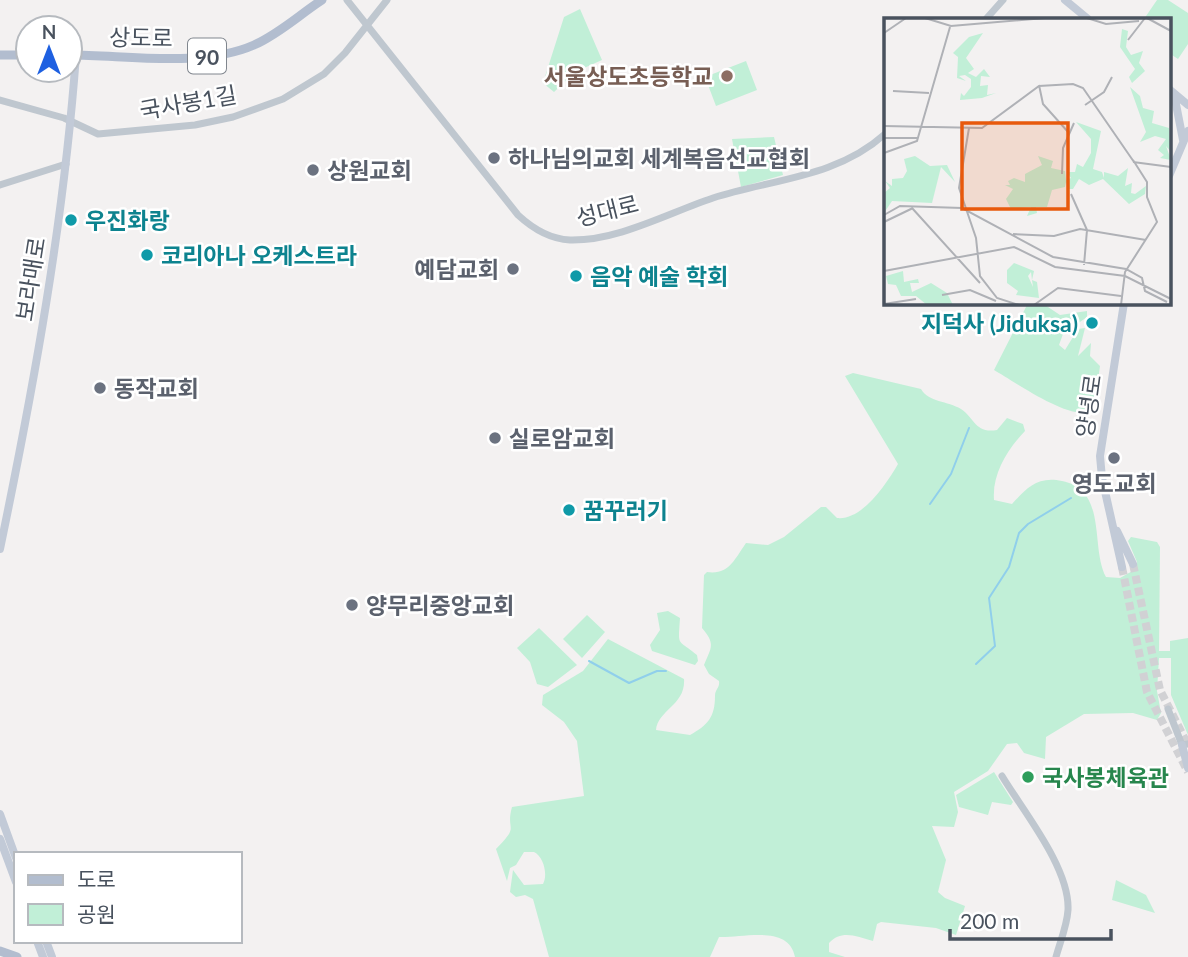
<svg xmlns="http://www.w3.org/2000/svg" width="1188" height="957" viewBox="0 0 1188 957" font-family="Lato,'Noto Sans KR',sans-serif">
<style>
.green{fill:#c1efd7}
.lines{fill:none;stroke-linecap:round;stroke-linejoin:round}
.stream{stroke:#90cfeb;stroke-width:2}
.secondary-tunnel{stroke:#d1d1d4;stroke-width:8;stroke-dasharray:8 4;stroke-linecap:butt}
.tertiary{stroke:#bfc7cf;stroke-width:7}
.secondary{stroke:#c2cad7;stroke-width:8}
.primary{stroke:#b2bdcf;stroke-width:9}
.education-dot{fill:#8d6e63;stroke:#fff;stroke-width:2.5}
.worship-dot{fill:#6b7280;stroke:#fff;stroke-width:2.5}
.culture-dot{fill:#0f9aa8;stroke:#fff;stroke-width:2.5}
.leisure-dot{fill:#2e9e5b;stroke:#fff;stroke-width:2.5}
.labels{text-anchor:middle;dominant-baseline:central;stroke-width:5;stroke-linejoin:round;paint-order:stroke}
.shield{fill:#fff;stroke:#80868e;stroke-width:2}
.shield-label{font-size:21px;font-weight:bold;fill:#49525e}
.street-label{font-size:23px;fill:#49525e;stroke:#fff}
.education-label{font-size:23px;font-weight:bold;fill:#785e54;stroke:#fff;text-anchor:end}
.worship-label{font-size:23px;font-weight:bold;fill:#5b616d;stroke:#fff;text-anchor:start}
.culture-label{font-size:23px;font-weight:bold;fill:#0d838f;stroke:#fff;text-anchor:start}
.leisure-label{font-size:23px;font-weight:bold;fill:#27864d;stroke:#fff;text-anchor:start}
.inset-road{fill:none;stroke:#afb1b6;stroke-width:2}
.view{fill:#e8590c;fill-opacity:0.15;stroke:#e8590c;stroke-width:3.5}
.inset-edge{fill:none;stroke:#49525e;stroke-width:3.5}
</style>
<rect width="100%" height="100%" fill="#f3f1f1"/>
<!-- green -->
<path class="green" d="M1157,0H1168L1188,13V44L1178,59L1169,53V19H1144Z
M580,9L602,60L575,72L554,92L543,83L564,17Z
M746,61L757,90L716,106L705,77Z
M774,137L783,175L741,187L732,139Z
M1028,303H1042L1060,315L1087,311V317L1063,334L1059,345L1065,350L1078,329L1085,328L1078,356L1091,343L1090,356L1100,366L1095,402L1090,404L1088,412C1066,418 1015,382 994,370Z
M853,373L921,389C928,402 948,401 961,409C974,417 975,434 997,430L1007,418L1023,424L1025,431C1008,449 992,473 994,500L1012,504C1027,488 1037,476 1062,481C1108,490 1090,547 1106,577L1120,578L1136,569L1137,562L1128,541L1131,537L1157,542L1160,547L1159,651H1170V641L1188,638V735L1171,695V658H1159L1157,691L1161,713L1157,720L1133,713L1084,714L1046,737L1045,759L1024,753L1017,743L1007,744L988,771L954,792L958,812L954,827L932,826L946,860L938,892L945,898L965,906L956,935L936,928L881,922L877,924L873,941C857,937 842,929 829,943V952L845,957H795C789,924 742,938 719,937L710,957H549L533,899L525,895L516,897L510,892L513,870L524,885L543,884C548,875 544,857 534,852H524L516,865L510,868L507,881L496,849C521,824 505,832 512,807L584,796L577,741L564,722L542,705L543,695L583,671L608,639L684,679C686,705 658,710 656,730L690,735C708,725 715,717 715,696C715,689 720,688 719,681L709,674L704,665C711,648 716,644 702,628L704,575L707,572C729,575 734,560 746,543L768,545L784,537L821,507H826L837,518C862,521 887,483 898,464L845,376Z
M668,611L680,618C678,648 677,638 697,655L698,661L695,665L652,651L650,645L660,630L657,613Z
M587,615L605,632L582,658L563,639Z
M539,628L577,665L548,687L537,684L530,662L517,648Z
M994,772L1013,802L1011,805L992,802L988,815L959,807L956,795Z
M1116,880L1146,895L1155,913L1112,900Z"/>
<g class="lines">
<!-- stream -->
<path class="stream" d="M930,504L951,474L969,428
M589,661L629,683L657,671H666
M976,664L995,646L989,598L1009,567L1019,533L1028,524L1071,498"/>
<!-- secondary-tunnel -->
<path class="secondary-tunnel" d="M1133,564L1160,690L1188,745
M1122,567L1147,692L1188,772"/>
<!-- tertiary -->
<path class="tertiary" d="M347,0L518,215C532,228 550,239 570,240C618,241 668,213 713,198C772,179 836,178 885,134
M986,19L1003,0
M0,100L64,118L98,134L195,125L233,117L283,99L324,74L345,53L387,0
M0,185L66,164
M1168,709L1182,745L1188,744
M1002,776C1023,811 1070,868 1068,910C1067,926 1060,942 1056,957"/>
<!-- secondary -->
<path class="secondary" d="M1065,0L1088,19
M1169,89L1188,105
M1174,94L1183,140
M1169,176L1188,131
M1117,531L1133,564
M0,549C34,385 64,221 76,55
M1122,567L1102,478L1100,456L1124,303
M1182,745L1188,768
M0,814L16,858
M0,839L16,882
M37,941L43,957
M46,941L52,957"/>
<!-- primary -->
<path class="primary" d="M0,55H28
M70,55C126,55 202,68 254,45C279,34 299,15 322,0
M0,951L17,957"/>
</g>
<!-- markers -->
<circle class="education-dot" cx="727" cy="76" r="7"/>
<g class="worship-dot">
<circle cx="494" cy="158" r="7"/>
<circle cx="313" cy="170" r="7"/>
<circle cx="513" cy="269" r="7"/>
<circle cx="100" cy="388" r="7"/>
<circle cx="495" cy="438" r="7"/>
<circle cx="1114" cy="458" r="7"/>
<circle cx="352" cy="605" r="7"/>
</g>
<g class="culture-dot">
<circle cx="71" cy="220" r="7"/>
<circle cx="147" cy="255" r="7"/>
<circle cx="576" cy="276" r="7"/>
<circle cx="1092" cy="323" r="7"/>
<circle cx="569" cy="510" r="7"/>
</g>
<circle class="leisure-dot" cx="1028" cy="777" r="7"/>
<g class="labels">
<!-- shield labels -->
<rect class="shield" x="188" y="38.5" width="38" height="35" rx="5"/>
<g class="shield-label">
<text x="207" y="56">90</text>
</g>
<!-- street labels -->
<g class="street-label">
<text transform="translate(141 37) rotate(1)">상도로</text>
<text transform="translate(188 102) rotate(-10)">국사봉1길</text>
<text transform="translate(607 210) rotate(-14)">성대로</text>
<text transform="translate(30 279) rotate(-81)">보라매로</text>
<text transform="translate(1088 406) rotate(-82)">양녕로</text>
</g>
<!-- education labels -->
<g class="education-label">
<text x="713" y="76">서울상도초등학교</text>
</g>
<!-- worship labels -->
<g class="worship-label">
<text x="508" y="158">하나님의교회 세계복음선교협회</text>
<text x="327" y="170">상원교회</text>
<text x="499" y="269" text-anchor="end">예담교회</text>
<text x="114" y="388">동작교회</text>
<text x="509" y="438">실로암교회</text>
<text x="1114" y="483" text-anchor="middle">영도교회</text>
<text x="366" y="605">양무리중앙교회</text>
</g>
<!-- culture labels -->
<g class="culture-label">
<text x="85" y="220">우진화랑</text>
<text x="161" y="255">코리아나 오케스트라</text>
<text x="590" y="276">음악 예술 학회</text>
<text x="1078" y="323" text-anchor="end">지덕사 (Jiduksa)</text>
<text x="583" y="510">꿈꾸러기</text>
</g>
<!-- leisure labels -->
<g class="leisure-label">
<text x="1042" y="777">국사봉체육관</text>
</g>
</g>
<!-- overview -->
<g transform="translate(884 18)">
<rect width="287" height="287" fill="#f3f1f1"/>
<path d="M238,11L244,13L242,29L247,37L259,33L255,45L261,53L248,65L245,59L251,51L236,29ZM99,15L82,40L90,51L84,55L92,59L100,51L106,59L97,58L96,68L104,67L103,77L112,75L98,80L76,82L77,75L80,78L87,69V61L81,57L75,58L82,63L73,60L74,39L69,35L85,19ZM246,69L256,78L259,90L270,93L268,105L285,110L287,134L282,128L287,142L276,140L280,137L274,132L282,121L271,118L256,124L262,114ZM192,104L217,113L209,151L218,154L220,160V154L234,158L244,150L241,168L248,165L247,175L251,176L262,168L261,176L245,186L219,161L205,167L195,161L189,171H184L182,164L181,169L168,172L163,189H152L153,195L143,198L147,189L127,191L122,181L129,171L121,167H126L124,163L130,160L141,164V156L158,147L154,138L169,143L167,150L181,153L182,162L187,160L183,154H191L193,146L199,149L207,135V121ZM31,138L46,148L63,147L71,164L57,149L48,185L8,183L0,195V175L6,170L1,163L8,168V161L19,160L23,153L20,141ZM130,245L150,253L148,262L147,254L144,258L149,269L148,262L153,264L155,280L132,277L134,273L123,265V252ZM19,253L20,264L34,261L35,265H26L28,274L47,265L63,275L69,287H43L32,278H17L12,267L4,266L2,258Z" fill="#c1efd7"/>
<path class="inset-road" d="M41,0L67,8L161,0M203,0L222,6L255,3M263,0L287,13M0,15L22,0M244,22L261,0M155,67L159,86L185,115M9,73L45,75M201,87L220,74L228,59M0,108L98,110L155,68L189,66L199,70L250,144M85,110L75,170L92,220L96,258L113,280L135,287M0,120H34M0,135L33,123L66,9M249,144L287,149M178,156L179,130L190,105M187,176L203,212L200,247M28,190L96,265M0,197L16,188L78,190L169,239L242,251L258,260L261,273L283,284M0,204L29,190M129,216L170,218L196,211L262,222M0,253L130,229L171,249L241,258L287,281M58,277L86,272L112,283M0,286L32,281M150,287L174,270L237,278M237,287L241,254L273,204L263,179V164L249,142"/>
<path class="view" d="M78,105H184V191H78Z"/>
<rect width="287" height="287" class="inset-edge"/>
</g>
<!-- legend -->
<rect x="14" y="852" width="228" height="91" fill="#ffffff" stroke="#b6babf" stroke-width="2"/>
<rect x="28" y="875" width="35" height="10" fill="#b2bdcf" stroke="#b6babf" stroke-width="2"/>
<text x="77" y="887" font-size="21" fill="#49525e">도로</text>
<rect x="28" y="904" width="35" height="21" fill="#c1efd7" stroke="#b6babf" stroke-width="2"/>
<text x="77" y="922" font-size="21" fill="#49525e">공원</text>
<!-- north arrow -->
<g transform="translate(49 49)"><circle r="33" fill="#ffffff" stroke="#b6babf" stroke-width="2"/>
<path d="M0-5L12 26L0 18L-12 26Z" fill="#1e60e1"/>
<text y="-10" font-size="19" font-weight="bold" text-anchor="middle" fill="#49525e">N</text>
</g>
<!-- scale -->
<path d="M950 929v10h161v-10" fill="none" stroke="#49525e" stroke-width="3.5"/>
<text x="960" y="929" font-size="21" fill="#49525e" stroke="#ffffff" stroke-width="5" paint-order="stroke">200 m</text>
</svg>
